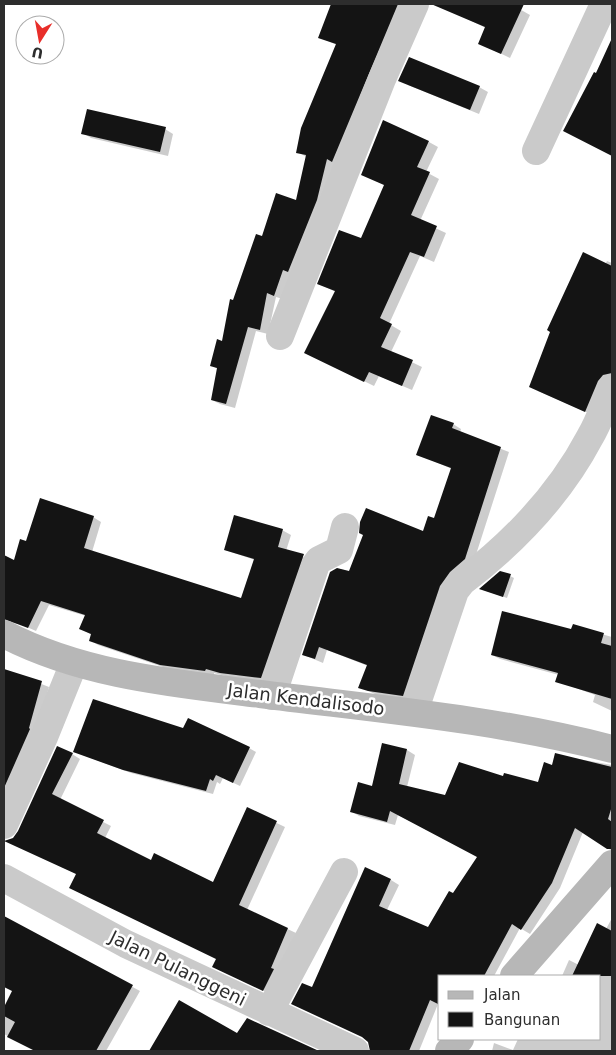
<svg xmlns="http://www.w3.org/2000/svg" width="616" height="1055" viewBox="0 0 616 1055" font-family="'DejaVu Sans',sans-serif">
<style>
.shadow{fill:#0003}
.building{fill:#141414}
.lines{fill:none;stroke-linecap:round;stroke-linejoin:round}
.street{stroke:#cacaca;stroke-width:28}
.secondary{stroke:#b7b7b7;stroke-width:28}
.labels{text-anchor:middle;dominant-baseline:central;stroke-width:5;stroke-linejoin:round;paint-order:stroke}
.street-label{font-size:18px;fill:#2d2d2d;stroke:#fff}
</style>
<rect width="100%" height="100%" fill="#fff"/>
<!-- shadow -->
<path class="shadow" d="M356,4H408L283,299L276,297L268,334L256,331L235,408L220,404L212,400L218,369L211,365L223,342L234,301L263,238L297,202L307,157L297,152L337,45L319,37L348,19Z
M452,4H517L516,7L530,15L510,58L479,43L486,28L449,10Z
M607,52L612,55V155L565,131Z
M408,85L479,87L488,92L479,114Z
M165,129L173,134L168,156L91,138L83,133Z
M429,142L438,147L426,172L439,179L420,221L446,233L434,262L420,256L389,324L401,331L391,352L422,367L412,390L379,376L374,386L315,357L336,292L319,284L361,240Z
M607,261L612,263V379L593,415L538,391Z
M453,424L461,429L460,433L509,452L473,564L411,700L377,695L360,687L368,666L327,650L323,663L304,655L349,572L424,532L435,519L452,469L417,454Z
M93,517L101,522L92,552L242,600L255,560L225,550L282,530L291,535L286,551L311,560L270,682L229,677L214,673V675L169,669L98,645L90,640L92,635L81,629L86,616L49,605L36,631L20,624L11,623L4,626V568L8,558L14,561L27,542Z
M510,576L514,578L507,598L484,590Z
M573,626L612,637V711L593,702L595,695L557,681L559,675L500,659L492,655L572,631Z
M4,669L49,687L36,733L4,809Z
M383,745L407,750L415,755L407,787L446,796L503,778L538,783L553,767L556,755L612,765V851L583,832L560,888L530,934L520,928L494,976H440L438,1004L419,1051H372L369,1042L313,989L391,880L399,885L387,910L428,929L479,856L398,815L395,825L359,816L351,811L372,787Z
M249,748L256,752L240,786L223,778L220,784L217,782L213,794L131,773L75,752Z
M72,754L80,759L60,800L111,826L105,838L151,861L213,883L247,809L285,827L247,910L296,933L271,994L222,971L217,959L77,874L13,844V839Z
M4,917L140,991L106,1051H32L33,1049L4,1034V1009L14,991L4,986Z
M612,918V1051H492L494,1043L513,1050L518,1039H600V976H562L569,960L579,965L606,929Z
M248,1019L316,1051H160L153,1047L238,1034Z"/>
<!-- building -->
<path class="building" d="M331,4H398L332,162L327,159L317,200L288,272L283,270L274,296L267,293L260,330L248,327L226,404L211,400L217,368L210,366L217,339L222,341L230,299L233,300L256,234L262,236L276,193L296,200L306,155L296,153L301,128L336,44L318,38Z
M431,4H524L501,54L478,44L485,27Z
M612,38V156L563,131L594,72L596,73Z
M409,57L480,86L470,110L398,81Z
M87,109L166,127L160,152L81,134Z
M383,120L429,141L417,167L430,172L411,215L437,226L424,257L410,252L380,318L392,324L381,347L413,360L402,386L369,372L364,382L304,353L335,291L317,284L339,230L361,238L384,185L361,175Z
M583,252L612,266V373L603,375L598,381L585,412L529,387L550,332L547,330Z
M431,415L454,423L452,428L501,447L465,559L450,572L440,586L403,696L368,691L358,688L367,665L319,647L315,659L302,655L330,572L337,568L349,571L363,535L359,533L360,522L366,508L423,531L428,516L434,518L451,468L416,455Z
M40,498L94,516L84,548L241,598L254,559L224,550L234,515L283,529L278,547L304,554L261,678L220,673L206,669L205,671L160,665L89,641L91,634L79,629L85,615L41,601L28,628L4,619V555L14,560L20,539L26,541Z
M500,571L511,574L503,597L479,589Z
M502,611L571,629L573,624L604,633L601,643L612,646V699L555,682L558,673L491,655Z
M4,669L42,681L29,728L30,729L4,788Z
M93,699L183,728L188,718L250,747L233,783L216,775L213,781L210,779L206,791L123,770L73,752Z
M382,743L407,749L399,784L445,795L459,762L503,776L504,773L538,782L544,762L552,765L555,753L612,767V806L608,819L612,822V849H607L575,828L552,883L521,930L512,924L484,976H440V1005L430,1000L409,1051H370L368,1042L362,1037L291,1004L302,983L312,987L365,867L391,879L379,906L428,927L449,891L453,893L477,857L390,811L387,822L350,812L358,782L372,786Z
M57,746L73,753L52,794L104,820L97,833L151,860L154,853L213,882L247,807L277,821L239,905L288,928L271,968L274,969L263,991L212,967L216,959L69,888L76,874L4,841L13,838L18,831Z
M4,916L133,985L96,1051H35L7,1037L15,1022L4,1016V1007L12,991L4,987Z
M597,923L612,931V976H572Z
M179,1000L237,1033L247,1018L319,1051H149Z"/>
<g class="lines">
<!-- street -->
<path class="street" d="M536,151L604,4
M280,336L382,79L415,4
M272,696L316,564L319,560L339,550L345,527
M414,712L455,591L462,582C513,543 560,494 590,437C599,422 605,404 612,388
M4,825L44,737L74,663
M4,878L126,944L355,1051
M269,1012L344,872"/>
<!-- secondary -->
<path class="secondary" d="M4,634C83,675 172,683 260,694C378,709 497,719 612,749
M514,976L612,864
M449,1051L460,1039"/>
</g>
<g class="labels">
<!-- street labels -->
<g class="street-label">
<text transform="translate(306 699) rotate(7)">Jalan Kendalisodo</text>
<text transform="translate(178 968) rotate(26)">Jalan Pulanggeni</text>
</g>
</g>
<!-- border -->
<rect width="616" height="1055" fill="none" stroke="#2d2d2d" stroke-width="10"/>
<!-- legend -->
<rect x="438" y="975" width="162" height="65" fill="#ffffff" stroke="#ababab"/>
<rect x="448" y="991" width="25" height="8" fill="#b7b7b7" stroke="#ababab"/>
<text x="484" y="1000" font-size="15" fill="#2d2d2d">Jalan</text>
<rect x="448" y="1012" width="25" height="15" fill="#141414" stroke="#ababab"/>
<text x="484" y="1025" font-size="15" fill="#2d2d2d">Bangunan</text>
<!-- north arrow -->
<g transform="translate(40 40) rotate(191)"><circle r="24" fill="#ffffff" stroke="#ababab"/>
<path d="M0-4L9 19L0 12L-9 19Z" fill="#e82e2a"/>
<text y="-8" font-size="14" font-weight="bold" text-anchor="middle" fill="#2d2d2d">U</text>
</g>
</svg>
